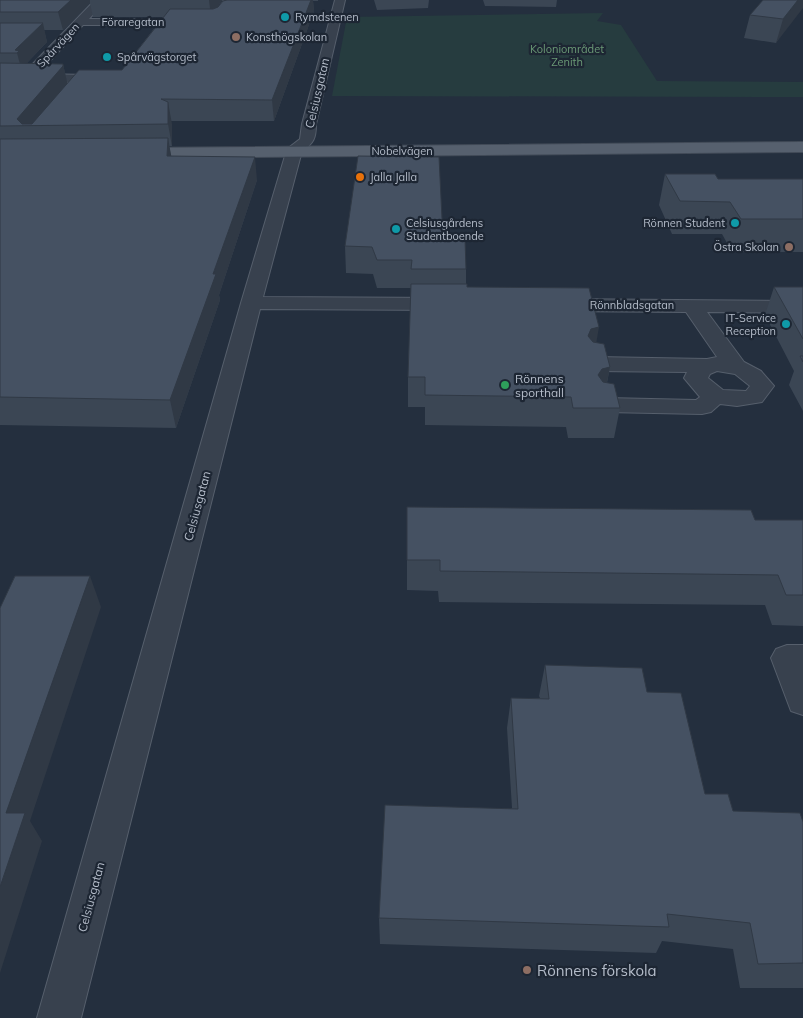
<svg xmlns="http://www.w3.org/2000/svg" width="803" height="1018" viewBox="0 0 803 1018" font-family="Mulish,sans-serif">
<style>
.green{fill:#263c3f}
.lines{fill:none;stroke-linecap:round;stroke-linejoin:round}
.minor-casing{stroke:#565f6c;stroke-width:2}
.major-casing{stroke:#414a57;stroke-width:2}
.minor{fill:#38414e;fill-rule:evenodd}
.major{fill:#56606e;fill-rule:evenodd}
.wall{fill:#3b4654;fill-rule:evenodd}
.shaded-wall{fill:#303945}
.building{fill:#455162;stroke:#303945}
.culture-dot{fill:#0f9aa8;stroke:#1d2633;stroke-width:2}
.education-dot{fill:#8d6e63;stroke:#1d2633;stroke-width:2}
.food-dot{fill:#e8710a;stroke:#1d2633;stroke-width:2}
.leisure-dot{fill:#2e9e5b;stroke:#1d2633;stroke-width:2}
.labels{text-anchor:middle;dominant-baseline:central;stroke-width:4.5;stroke-linejoin:round;paint-order:stroke}
.far-poi-label{font-size:11px;fill:#b4bcc9;stroke:#1d2633;text-anchor:start}
.far-street-label{font-size:11px;fill:#b4bcc9;stroke:#1d2633}
.far-park-label{font-size:11px;fill:#6b9a76;stroke:#1d2633}
.street-label{font-size:12px;fill:#b4bcc9;stroke:#1d2633}
.poi-label{font-size:12px;fill:#b4bcc9;stroke:#1d2633;text-anchor:start}
.near-poi-label{font-size:15px;fill:#b4bcc9;stroke:#1d2633;text-anchor:start}
</style>
<rect width="100%" height="100%" fill="#242f3e"/>
<!-- green -->
<path class="green" d="M603,13L597,21L621,25L657,81L803,82V97L332,96L347,17Z"/>
<g class="lines">
<defs>
<path id="minor" d="M95,0H106L89,19H212L224,0H234L219,24L215,25H83L38,74L89,75L91,78L73,100L68,101L61,97L74,82L22,81L20,78L22,75Z
M335,0H345L316,124C316,138 314,143 302,151L263,297L447,298L454,300L457,304L454,308L447,310L260,309L81,1018H37L241,303L287,149L300,139L302,124Z
M555,299L803,301V313L707,312L744,362L761,371L774,386L762,402L737,406L720,404L711,412L702,414L606,412L598,410L594,405L598,400L606,398L696,400L700,397L684,378L687,372L596,371L588,369L585,364L588,359L596,357L707,359L717,357L686,312L555,311L548,309L545,305L548,301ZM717,371L735,374L750,386L746,391L723,390L708,378L710,374Z
M787,645H803V715L791,711L771,658L776,649Z"/>
<path id="major" d="M803,142V152L134,158L128,156L126,153L128,150L134,148Z"/>
</defs>
<!-- minor casing -->
<use href="#minor" class="minor-casing"/>
<!-- major casing -->
<use href="#major" class="major-casing"/>
<!-- minor -->
<use href="#minor" class="minor"/>
<!-- major -->
<use href="#major" class="major"/>
</g>
<!-- wall -->
<path class="wall" d="M0,0H222L217,8L227,0H318V1H313L314,11L274,121H171L172,146H169L171,156L257,180L219,295L220,300L176,428L0,425ZM90,3L93,17H163L122,70L67,83L63,64H26L47,42L44,30H63Z
M374,0H429L428,8L377,10Z
M483,0H557L556,7L485,6Z
M803,0L776,43L744,38L750,15Z
M665,174L718,179H803V252H732L722,234H672L659,205Z
M443,239L466,269V284L467,287L596,342L610,367L607,383L620,408L614,438H568L566,427L425,425V407H408V377L411,288H377L373,274L346,273L345,246Z
M774,287H803V411L789,385L794,371L765,315Z
M407,507L755,520H803V626L772,625L765,605L439,602L438,591L407,590Z
M545,665L647,692L705,794L733,811L803,822V988H740L733,949L662,941L656,953L380,944L379,918L512,808L507,728L511,698H540L539,696Z"/>
<!-- shaded-wall -->
<path class="shaded-wall" d="M71,0H90V3L63,30L58,12Z
M209,0H222L211,17Z
M311,0H313L314,11L274,121L272,100Z
M798,0H803V8L776,43L783,19Z
M43,23L47,42L23,67L22,72L17,53L15,50Z
M63,64L68,86L36,126H19L17,119Z
M168,102L172,124V146L168,124Z
M168,138L172,160L167,156Z
M255,157L257,180L219,295L220,300L176,428L170,400L213,274Z
M599,327L594,356L588,336L591,329Z
M610,367L604,397L598,375L602,369Z
M90,576L101,607L30,821L42,841L0,973V887L6,813Z"/>
<!-- building -->
<path class="building" d="M0,0H71L58,12H0Z
M227,0H311L272,100L161,99L168,102V124L0,126V63L63,64V66L17,119L22,124H32L79,70H122L170,9H213L218,7L223,1Z
M763,0H798L783,19L750,15Z
M0,23H43L15,50L19,51L17,53H0Z
M168,138L167,156L255,157L213,274H216L170,400L0,397V139Z
M358,156L439,157L443,239H465L466,269H411L412,260H377L372,247L345,246Z
M665,174H715L718,179H803V219H741L730,202L680,201Z
M411,284H467V287L589,288L599,327L591,329L588,336L593,342L604,344L610,367L602,369L598,375L603,382L614,384L620,408H573L571,397L425,395V377H408Z
M774,287H803V339Z
M800,356H803V362Z
M407,507L751,510L755,520H803V595H786L778,575L440,571V560H407Z
M15,576H90L6,813H25L0,887V608Z
M545,665L642,668L647,692L681,693L705,794H728L733,811L800,813L803,822V963L758,964L750,923L667,914L669,927L379,918L385,805L518,809L511,698L549,699Z"/>
<!-- markers -->
<g class="culture-dot">
<circle cx="285" cy="17" r="5"/>
<circle cx="107" cy="57" r="5"/>
<circle cx="735" cy="223" r="5"/>
<circle cx="396" cy="229" r="5"/>
<circle cx="786" cy="324" r="5"/>
</g>
<g class="education-dot">
<circle cx="236" cy="37" r="5"/>
<circle cx="789" cy="247" r="5"/>
<circle cx="527" cy="970" r="5"/>
</g>
<circle class="food-dot" cx="360" cy="177" r="5"/>
<circle class="leisure-dot" cx="505" cy="385" r="5"/>
<g class="labels">
<!-- far-poi labels -->
<g class="far-poi-label">
<text x="295" y="17">Rymdstenen</text>
<text x="246" y="37">Konsthögskolan</text>
<text x="117" y="57">Spårvägstorget</text>
<text x="370" y="177">Jalla Jalla</text>
<text x="406" y="223">Celsiusgårdens<tspan x="406" dy="13">Studentboende</tspan></text>
<text x="725" y="223" text-anchor="end">Rönnen Student</text>
<text x="779" y="247" text-anchor="end">Östra Skolan</text>
<text x="776" y="318" text-anchor="end">IT-Service<tspan x="776" dy="13">Reception</tspan></text>
</g>
<!-- far-street labels -->
<g class="far-street-label">
<text x="133" y="22">Föraregatan</text>
<text transform="translate(58 45) rotate(-47)">Spårvägen</text>
<text x="402" y="151">Nobelvägen</text>
<text x="632" y="305">Rönnbladsgatan</text>
</g>
<!-- far-park labels -->
<g class="far-park-label">
<text x="567" y="49">Koloniområdet<tspan x="567" dy="13">Zenith</tspan></text>
</g>
<!-- street labels -->
<g class="street-label">
<text transform="translate(317 93) rotate(-77)">Celsiusgatan</text>
<text transform="translate(197 506) rotate(-75)">Celsiusgatan</text>
<text transform="translate(91 897) rotate(-75)">Celsiusgatan</text>
</g>
<!-- poi labels -->
<g class="poi-label">
<text x="515" y="378">Rönnens<tspan x="515" dy="14">sporthall</tspan></text>
</g>
<!-- near-poi labels -->
<g class="near-poi-label">
<text x="537" y="970">Rönnens förskola</text>
</g>
</g>
</svg>
